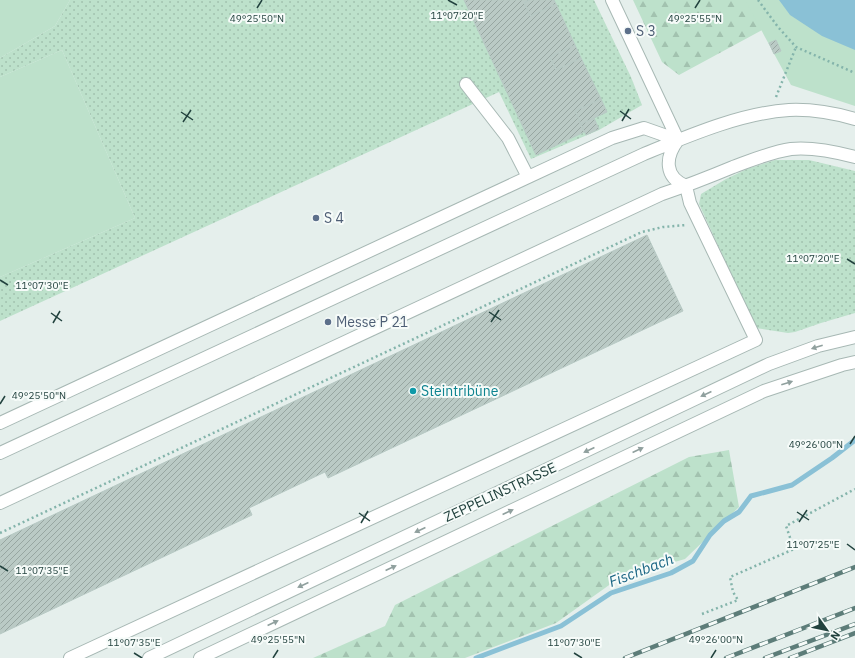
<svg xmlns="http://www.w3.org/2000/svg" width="855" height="658" viewBox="0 0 855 658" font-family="'IBM Plex Sans',sans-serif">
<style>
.grass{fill:url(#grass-dots)}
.forest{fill:url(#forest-firs)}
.park{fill:#bde1cb}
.water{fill:#8ac1d6}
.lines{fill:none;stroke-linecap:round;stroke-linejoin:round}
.stream{stroke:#8ac1d6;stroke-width:5}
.building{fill:url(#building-hatch);stroke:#b7c9c4}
.minor-casing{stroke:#a7b8b4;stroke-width:14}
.path{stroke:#84b4ab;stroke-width:2.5;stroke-dasharray:2 3;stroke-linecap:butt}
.minor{stroke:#fff;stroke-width:12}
.rail-casing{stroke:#5d7d79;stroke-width:4.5}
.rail{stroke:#f6fbf9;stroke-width:3;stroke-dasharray:9;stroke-linecap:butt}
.oneway{fill:#90a09e}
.ticks{fill:none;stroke:#22423e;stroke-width:1.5}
.service-dot{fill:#5c6f8a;stroke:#f6fbf9;stroke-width:1.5}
.culture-dot{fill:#0f9aa8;stroke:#f6fbf9;stroke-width:1.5}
.labels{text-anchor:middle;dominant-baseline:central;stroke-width:4;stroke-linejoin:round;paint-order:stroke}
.service-label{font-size:14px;fill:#4e5e75;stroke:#f6fbf9;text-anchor:start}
.culture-label{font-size:14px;fill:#0d838f;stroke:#f6fbf9;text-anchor:start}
.street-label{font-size:14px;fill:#22423e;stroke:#f6fbf9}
.water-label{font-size:15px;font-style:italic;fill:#186483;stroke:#f6fbf9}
.ticks-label{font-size:10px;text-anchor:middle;fill:#22423e;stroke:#f6fbf9;stroke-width:4;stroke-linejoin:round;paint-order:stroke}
</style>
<defs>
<pattern id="grass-dots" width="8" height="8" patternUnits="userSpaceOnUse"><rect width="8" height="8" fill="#bde1cb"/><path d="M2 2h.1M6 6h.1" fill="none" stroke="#a2c2af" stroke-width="1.8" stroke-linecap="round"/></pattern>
<pattern id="forest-firs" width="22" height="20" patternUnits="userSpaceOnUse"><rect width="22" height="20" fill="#bde1cb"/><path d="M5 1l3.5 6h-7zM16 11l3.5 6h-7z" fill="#a2c2af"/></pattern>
<pattern id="building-hatch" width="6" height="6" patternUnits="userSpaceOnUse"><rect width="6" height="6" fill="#bacac5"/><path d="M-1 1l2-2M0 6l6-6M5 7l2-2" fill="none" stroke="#97a6a1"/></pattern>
</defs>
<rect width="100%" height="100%" fill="#e5efec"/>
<!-- grass -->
<path class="grass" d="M70,0H464L536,154L584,132L575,111L600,99L581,58L556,70L550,57L575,45L556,4L530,0H594L631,77L642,105L599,130L531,159L499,92L0,321V277L135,218L62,50L0,77V58L55,26Z
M775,160H809L855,171V313L821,323L795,332L788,333L756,328L699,204L701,194L726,179L747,169Z"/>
<!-- forest -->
<path class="forest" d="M633,0H779L790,15L679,75L662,62Z
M729,450L739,507L685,559L619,578L556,623L465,658H313L385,626L395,605L689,457Z"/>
<!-- park -->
<path class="park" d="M0,0H70L55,26L0,58Z
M745,0H855V106L791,85Z
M62,50L135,218L0,277V77Z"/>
<!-- water -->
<path class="water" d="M779,0H855V50L822,36L790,15Z"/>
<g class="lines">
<!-- stream -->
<path class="stream" d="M476,658L561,626L611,593L671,573L693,561L710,535L724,521L739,512L751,496L792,485L832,458L855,440"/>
</g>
<!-- building -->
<path class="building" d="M464,0H530L524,3L530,16L556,4L575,45L550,57L556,70L581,58L601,99L575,111L584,132L536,155Z
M530,0H554L556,4L530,16L524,3Z
M776,40L781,51L774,54L769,43Z
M575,45L581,58L556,70L550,57Z
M601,99L607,112L581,124L575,111Z
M594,118L599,129L586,135L581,124Z
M647,235L683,311L328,478L325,472L249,508L252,515L0,634V540Z"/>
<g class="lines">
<defs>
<path id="minor" d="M612,0L678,140
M466,84L508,138L528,177
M678,140C665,157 664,177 686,186
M0,423L612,138L644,128L678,140
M0,453L644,154C688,136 741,113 789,110C811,109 834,113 855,119
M0,503L662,194C686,186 709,177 733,167C752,160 771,152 791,149C811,147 836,152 855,157
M70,658L756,340L690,203L686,186
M149,658L769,364L818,346L855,337
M200,658L764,391L842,365L855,362"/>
</defs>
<!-- minor casing -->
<use href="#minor" class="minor-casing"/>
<!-- path -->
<path class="path" d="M758,0L778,27L796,47L855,73
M776,97L796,47
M0,533L642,232L663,227L686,225
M702,614L738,600L733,592L730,577L794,549L786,526L855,489"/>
<!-- minor -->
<use href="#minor" class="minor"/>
<defs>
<path id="rail" d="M625,658L855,567
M726,658L855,608
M765,658L855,624
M790,658L855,633"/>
</defs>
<!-- rail casing -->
<use href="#rail" class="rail-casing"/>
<!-- rail -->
<use href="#rail" class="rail"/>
</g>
<!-- one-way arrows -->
<defs><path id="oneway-solid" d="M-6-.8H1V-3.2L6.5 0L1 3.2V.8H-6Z"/></defs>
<g class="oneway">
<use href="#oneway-solid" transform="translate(817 347) rotate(162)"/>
<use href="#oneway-solid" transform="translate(787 383) rotate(-18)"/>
<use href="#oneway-solid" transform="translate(706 394) rotate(155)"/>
<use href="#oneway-solid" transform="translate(589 450) rotate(155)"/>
<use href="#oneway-solid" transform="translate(638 450) rotate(-25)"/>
<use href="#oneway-solid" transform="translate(508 512) rotate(-25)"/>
<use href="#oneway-solid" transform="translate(420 530) rotate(155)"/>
<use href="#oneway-solid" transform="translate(391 568) rotate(-25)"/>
<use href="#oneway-solid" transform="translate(303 585) rotate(155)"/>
<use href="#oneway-solid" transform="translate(273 623) rotate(-25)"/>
</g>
<!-- ticks -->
<path class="ticks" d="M448,0L457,5M257,8L262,0M695,8L700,0M620,111L631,119M181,112L193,120M622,121L629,109M183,122L191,110M847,259L855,264M0,280L8,285M489,312L501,320M51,313L62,321M491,322L499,310M53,323L60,311M0,404L5,396M850,444L855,436M797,512L809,520M359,513L370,521M799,522L807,510M361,523L368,511M847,544L855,550M0,566L8,571M134,653L142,658M574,653L582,658M273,658L278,650M711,658L716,650"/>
<!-- markers -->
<g class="service-dot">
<circle cx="628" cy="31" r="4"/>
<circle cx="316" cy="218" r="4"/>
<circle cx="328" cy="322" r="4"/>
</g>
<circle class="culture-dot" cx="413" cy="391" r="4"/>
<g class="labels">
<!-- service labels -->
<g class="service-label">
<text x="636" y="31">S 3</text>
<text x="324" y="218">S 4</text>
<text x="336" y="322">Messe P 21</text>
</g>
<!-- culture labels -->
<g class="culture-label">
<text x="421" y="391">Steintribüne</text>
</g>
<!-- street labels -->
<g class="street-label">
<text transform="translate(500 492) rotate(-25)">ZEPPELINSTRASSE</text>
</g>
<!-- water labels -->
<g class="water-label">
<text transform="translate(641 570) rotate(-21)">Fischbach</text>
</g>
</g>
<g class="ticks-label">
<text x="457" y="19">11°07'20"E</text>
<text x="257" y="22">49°25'50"N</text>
<text x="695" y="22">49°25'55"N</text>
<text x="813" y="262">11°07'20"E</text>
<text x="42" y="289">11°07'30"E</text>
<text x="39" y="399">49°25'50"N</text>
<text x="816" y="448">49°26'00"N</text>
<text x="813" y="548">11°07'25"E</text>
<text x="42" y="574">11°07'35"E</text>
<text x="278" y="643">49°25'55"N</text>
<text x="716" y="643">49°26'00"N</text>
<text x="134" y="646">11°07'35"E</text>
<text x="574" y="646">11°07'30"E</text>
</g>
<!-- north arrow -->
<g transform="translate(827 630) rotate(123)" stroke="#f6fbf9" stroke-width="3" paint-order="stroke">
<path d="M0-3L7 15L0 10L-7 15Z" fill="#22423e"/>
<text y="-6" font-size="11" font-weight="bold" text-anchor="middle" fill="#22423e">N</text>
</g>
</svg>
